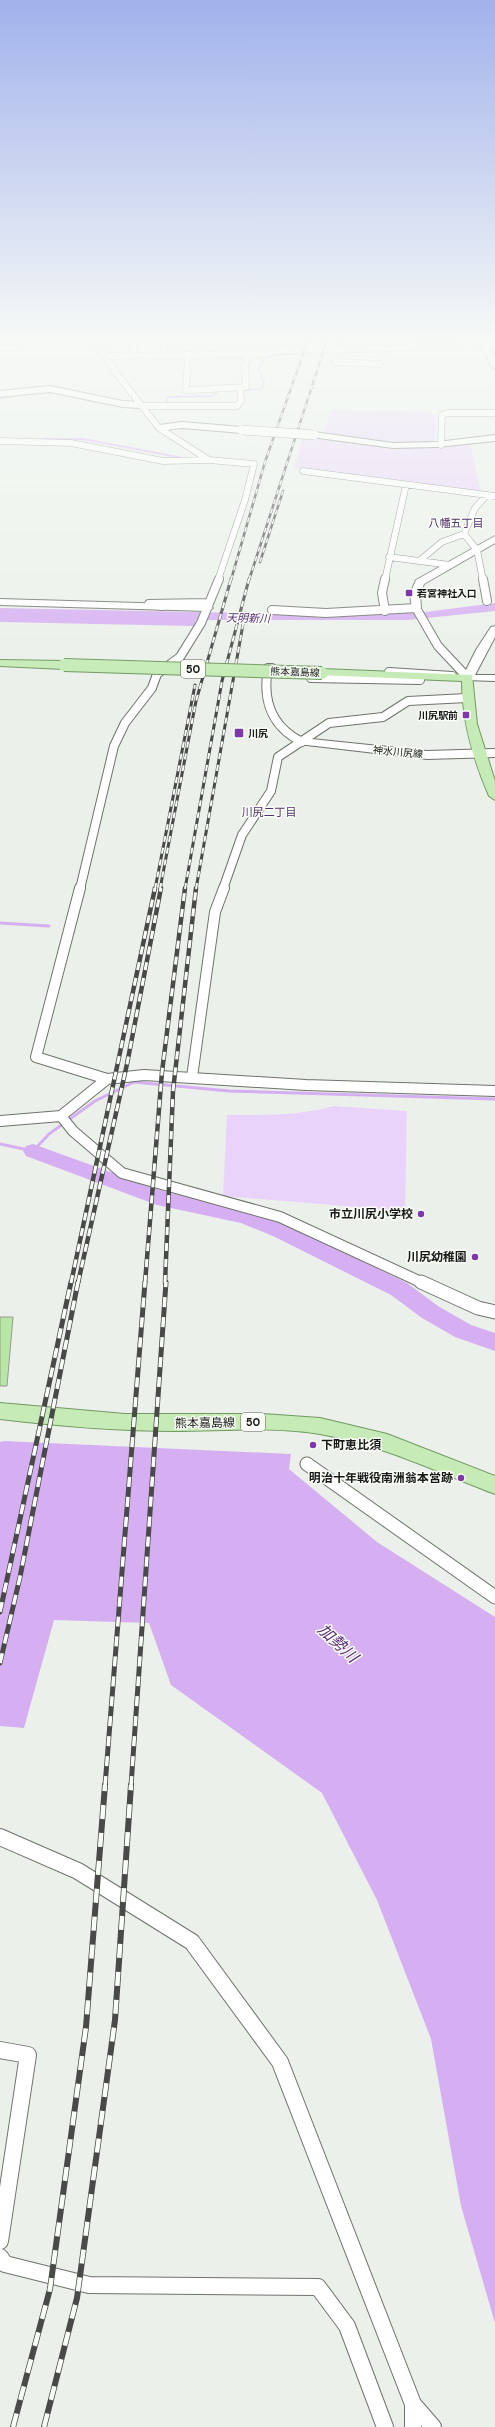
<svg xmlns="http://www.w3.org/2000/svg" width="495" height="2427" viewBox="0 0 495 2427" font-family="'DM Sans','Noto Sans JP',sans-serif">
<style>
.green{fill:#e9d3fa}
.water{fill:#d6aff2}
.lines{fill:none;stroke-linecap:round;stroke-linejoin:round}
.stream-far1{stroke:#d6aff2;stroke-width:2}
.stream{stroke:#d6aff2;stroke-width:3}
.river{fill:#d6aff2;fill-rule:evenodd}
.building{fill:#b8e7a5;stroke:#969b94}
.street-far4-casing{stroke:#6e736c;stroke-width:7}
.street-far3-casing{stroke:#6e736c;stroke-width:10}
.street-far2-casing{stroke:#6e736c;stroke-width:12}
.street-far1-casing{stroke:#6e736c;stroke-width:15}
.street-casing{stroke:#6e736c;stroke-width:18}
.secondary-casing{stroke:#6e736c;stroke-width:2}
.primary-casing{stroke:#709960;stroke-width:2}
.street-far4{stroke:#fff;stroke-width:6}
.street-far3{stroke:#fff;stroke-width:8}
.street-far2{stroke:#fff;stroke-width:10}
.street-far1{stroke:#fff;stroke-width:13}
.street{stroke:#fff;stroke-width:16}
.secondary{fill:#fff;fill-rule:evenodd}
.primary{fill:#c6ebb7;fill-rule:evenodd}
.rail-far4-casing{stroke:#484a47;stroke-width:2.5}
.rail-far3-casing{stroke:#484a47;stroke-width:3}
.rail-far2-casing{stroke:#484a47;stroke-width:4.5}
.rail-far1-casing{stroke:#484a47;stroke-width:5}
.rail-casing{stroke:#484a47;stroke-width:6}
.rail-far4{stroke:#f9fef7;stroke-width:1.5;stroke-dasharray:5;stroke-linecap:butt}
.rail-far3{stroke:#f9fef7;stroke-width:2;stroke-dasharray:6;stroke-linecap:butt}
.rail-far2{stroke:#f9fef7;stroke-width:3;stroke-dasharray:8;stroke-linecap:butt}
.rail-far1{stroke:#f9fef7;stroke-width:3.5;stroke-dasharray:10;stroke-linecap:butt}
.rail{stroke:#f9fef7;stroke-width:4.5;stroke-dasharray:14;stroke-linecap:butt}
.secondary-bridge-casing{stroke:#6e736c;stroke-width:10;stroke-linecap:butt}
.primary-bridge-casing{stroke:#709960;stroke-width:14;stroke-linecap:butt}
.secondary-bridge{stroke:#fff;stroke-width:9}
.primary-bridge{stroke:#c6ebb7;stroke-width:12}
.poi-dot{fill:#8037a9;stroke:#f9fef7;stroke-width:1.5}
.labels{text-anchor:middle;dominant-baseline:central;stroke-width:3;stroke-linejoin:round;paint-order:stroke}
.far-poi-label{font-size:10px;font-weight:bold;fill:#181917;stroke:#f9fef7;text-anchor:start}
.far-street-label{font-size:10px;fill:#181917;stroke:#f9fef7}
.far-neighbourhood-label{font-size:11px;fill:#533169;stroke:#f9fef7}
.far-water-label{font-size:11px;font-style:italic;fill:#5c2c79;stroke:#f9fef7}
.shield{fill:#f9fef7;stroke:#5c5e5a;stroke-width:1}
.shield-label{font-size:11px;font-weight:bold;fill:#181917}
.poi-label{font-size:12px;font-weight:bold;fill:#181917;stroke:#f9fef7;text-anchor:end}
.street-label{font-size:12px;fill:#181917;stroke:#f9fef7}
.near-water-label{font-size:16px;font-style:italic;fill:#5c2c79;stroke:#f9fef7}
</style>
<rect width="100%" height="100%" fill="#ebf1ea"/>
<!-- green -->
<path class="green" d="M336,410L422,411L436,415L435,443L376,442L325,433L330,411Z
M303,436L401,448L443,447L470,443L481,492L294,468Z
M334,1106L407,1111L405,1211L223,1196L227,1115C264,1115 299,1116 334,1106Z"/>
<!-- water -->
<path class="water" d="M495,603V611L407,620H196L194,626L0,622V608L336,615L426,612Z
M4,1441L291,1454L289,1469L377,1542L495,1617V2323L461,2206L431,2039L377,1900L322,1793L171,1685L149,1623L54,1620L24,1728L0,1726V1442Z"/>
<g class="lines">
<!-- stream-far1 -->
<path class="stream-far1" d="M342,353L392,351L387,337
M244,390L262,389L264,382L258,369L265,358L284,354L334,353
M45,392L59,393
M0,398L25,394
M82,399L119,406
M165,407L168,397L212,396L218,391
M43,439H83L183,458"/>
<!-- stream -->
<path class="stream" d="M0,923L49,926
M0,1144L33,1151L49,1134L95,1101L134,1082L229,1091L495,1099"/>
<!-- river -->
<path class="river" d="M33,1144L166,1192L244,1208L289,1225L407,1283L438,1306L471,1325L495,1333V1351L455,1337L422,1318L391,1295L275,1237L241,1223L157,1205L26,1156L23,1151L26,1146Z"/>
</g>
<!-- building -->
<path class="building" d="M0,1317H13L7,1386H0Z"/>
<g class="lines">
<defs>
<path id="street-far4" d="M92,337L117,374L159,428L209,460
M133,337V356
M164,337L165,356
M193,337L195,356
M222,337L224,355
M266,337L265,347L271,352
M290,337L300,341
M335,337L331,350L460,346L464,343L483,342
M406,337L414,347
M485,346L495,345
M0,348L18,347L28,337
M105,356L266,354L277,350H297L301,337
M188,356L186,390H192L246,387L245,365L248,355
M335,362L380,364
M141,406H237L241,401L240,388
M0,441L71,443L163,461L209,460L254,464L245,500L218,580
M441,445L442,415L447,413H495
M303,471L495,496
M464,534L477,550L483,580
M464,534L475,508L487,495
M389,557L450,565
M419,561L442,542L464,534
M385,580L406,485"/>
<path id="street-far3" d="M483,579L487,601
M162,606L149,604L207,603
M272,610L326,613L416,608L438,646L468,678
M385,611L382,593L385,579
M272,668H268C262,701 272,727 302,742
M389,672L452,676
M311,678L420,680
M80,889L114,746L125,723L152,688L157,674L180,657L201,623L219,579
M223,889L242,835L271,791L278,757L329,723L383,717L408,701L467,698"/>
<path id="street-far2" d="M80,888L36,1057L107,1079L144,1075L306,1085L495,1091
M192,1077L215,912L224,888
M61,1116L73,1131L122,1173L280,1217L423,1283
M0,1121L61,1116L107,1079"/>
<path id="street-far1" d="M421,1282L478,1308L495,1312
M307,1464L495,1597"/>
<path id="street" d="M0,1837L78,1871L192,1942L280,2062L413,2404L433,2427
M0,2050L28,2055L0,2241
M0,2257L5,2264L89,2285L318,2287L347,2326L385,2427
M413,2404V2427"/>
<path id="secondary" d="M477,337H485L495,358V368L491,366Z
M50,386L123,401L140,402L144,405L140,408L123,407L50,392L0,397V391Z
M182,422L242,427L246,430L242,433L182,428L159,431L155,428L159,425Z
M314,432L393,443L437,442L495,435V441L437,447L393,448L311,437V433Z
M495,536V543L424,584L420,594L421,608L416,611L412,610L410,594L416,580Z
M0,599L208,605L213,608L208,611L0,605Z
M495,626V637L475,675H495V681L464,680L462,678L476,650L491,627Z
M302,738L427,751L495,749V757L427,759L298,744L296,742Z"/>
<path id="primary" d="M0,660L64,661L70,665L64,669L0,666Z
M322,669L472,675L477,724L495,781V800L489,796C473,759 462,722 462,681L318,675L316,673L318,671Z
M0,1403L125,1414H263L320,1418L387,1434L495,1476V1494C437,1472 382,1445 320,1434C273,1426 223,1431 175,1431C117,1431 58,1426 0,1419Z"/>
</defs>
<!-- street-far4 casing -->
<use href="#street-far4" class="street-far4-casing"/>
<!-- street-far3 casing -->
<use href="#street-far3" class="street-far3-casing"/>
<!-- street-far2 casing -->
<use href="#street-far2" class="street-far2-casing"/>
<!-- street-far1 casing -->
<use href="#street-far1" class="street-far1-casing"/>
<!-- street casing -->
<use href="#street" class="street-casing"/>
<!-- secondary casing -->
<use href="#secondary" class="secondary-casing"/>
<!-- primary casing -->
<use href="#primary" class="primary-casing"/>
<!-- street-far4 -->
<use href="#street-far4" class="street-far4"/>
<!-- street-far3 -->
<use href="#street-far3" class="street-far3"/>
<!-- street-far2 -->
<use href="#street-far2" class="street-far2"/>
<!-- street-far1 -->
<use href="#street-far1" class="street-far1"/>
<!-- street -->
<use href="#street" class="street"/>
<!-- secondary -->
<use href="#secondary" class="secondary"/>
<!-- primary -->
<use href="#primary" class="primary"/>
<defs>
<path id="rail-far4" d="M260,562L283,491
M231,580L265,462L309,337
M249,580L328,337"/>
<path id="rail-far3" d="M155,889L195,685
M160,889L196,701L231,579
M185,889L222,681L249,579
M196,889L245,613"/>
<path id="rail-far2" d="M71,1283L155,888
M78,1283L127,1064L161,888
M145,1283L162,1072L185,888
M165,1283L173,1091L196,888"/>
<path id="rail-far1" d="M0,1612L71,1282
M0,1663L20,1577L78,1282
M105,1786L145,1282
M131,1786L166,1282"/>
<path id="rail" d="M13,2427L50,2289L86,2027L105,1785
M44,2427L77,2298L115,2020L131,1785"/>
</defs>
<!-- rail-far4 casing -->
<use href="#rail-far4" class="rail-far4-casing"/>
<!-- rail-far3 casing -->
<use href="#rail-far3" class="rail-far3-casing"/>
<!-- rail-far2 casing -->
<use href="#rail-far2" class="rail-far2-casing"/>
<!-- rail-far1 casing -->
<use href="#rail-far1" class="rail-far1-casing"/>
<!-- rail casing -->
<use href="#rail" class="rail-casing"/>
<!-- rail-far4 -->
<use href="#rail-far4" class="rail-far4"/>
<!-- rail-far3 -->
<use href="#rail-far3" class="rail-far3"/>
<!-- rail-far2 -->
<use href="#rail-far2" class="rail-far2"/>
<!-- rail-far1 -->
<use href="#rail-far1" class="rail-far1"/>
<!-- rail -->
<use href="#rail" class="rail"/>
<defs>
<path id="secondary-bridge" d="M242,430L314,435"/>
<path id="primary-bridge" d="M64,665L322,673"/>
</defs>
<!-- secondary-bridge casing -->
<use href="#secondary-bridge" class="secondary-bridge-casing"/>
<!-- primary-bridge casing -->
<use href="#primary-bridge" class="primary-bridge-casing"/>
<!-- secondary-bridge -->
<use href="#secondary-bridge" class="secondary-bridge"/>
<!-- primary-bridge -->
<use href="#primary-bridge" class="primary-bridge"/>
</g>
<!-- sky -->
<linearGradient id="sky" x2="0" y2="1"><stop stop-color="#a1b2ec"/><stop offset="0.5" stop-color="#f6f9f6"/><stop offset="1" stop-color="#f6f9f6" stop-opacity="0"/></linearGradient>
<rect width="495" height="677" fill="url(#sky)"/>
<!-- markers -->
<g class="poi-dot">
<rect x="405" y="589" width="8" height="8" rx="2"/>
<rect x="462" y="711" width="8" height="8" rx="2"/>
<rect x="234" y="728" width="10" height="10" rx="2"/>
<circle cx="421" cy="1214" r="4"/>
<circle cx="475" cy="1257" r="4"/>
<circle cx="313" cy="1445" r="4"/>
<circle cx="461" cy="1478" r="4"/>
</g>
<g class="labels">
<!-- far-poi labels -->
<g class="far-poi-label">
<text x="417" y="593">若宮神社入口</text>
<text x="458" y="715" text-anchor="end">川尻駅前</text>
<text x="248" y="733">川尻</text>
</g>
<!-- far-street labels -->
<g class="far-street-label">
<text transform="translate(295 672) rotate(2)">熊本嘉島線</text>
<text transform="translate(398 752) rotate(5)">神水川尻線</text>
</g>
<!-- far-neighbourhood labels -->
<g class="far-neighbourhood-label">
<text x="456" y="523">八幡五丁目</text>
<text x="269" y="812">川尻二丁目</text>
</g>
<!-- far-water labels -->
<g class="far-water-label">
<text transform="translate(248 618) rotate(1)">天明新川</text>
</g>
<!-- shield labels -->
<g class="shield">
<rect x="181" y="660" width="24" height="18" rx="3"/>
<rect x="241" y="1413" width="24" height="18" rx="3"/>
</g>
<g class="shield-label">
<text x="193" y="669">50</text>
<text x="253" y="1422">50</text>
</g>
<!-- poi labels -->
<g class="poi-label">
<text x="413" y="1214">市立川尻小学校</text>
<text x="467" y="1257">川尻幼稚園</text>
<text x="321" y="1445" text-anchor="start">下町恵比須</text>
<text x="453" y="1478">明治十年戦役南洲翁本営跡</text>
</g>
<!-- street labels -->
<g class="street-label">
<text transform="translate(205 1423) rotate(-1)">熊本嘉島線</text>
</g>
<!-- near-water labels -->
<g class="near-water-label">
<text transform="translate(338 1643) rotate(43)">加勢川</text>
</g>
</g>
</svg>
